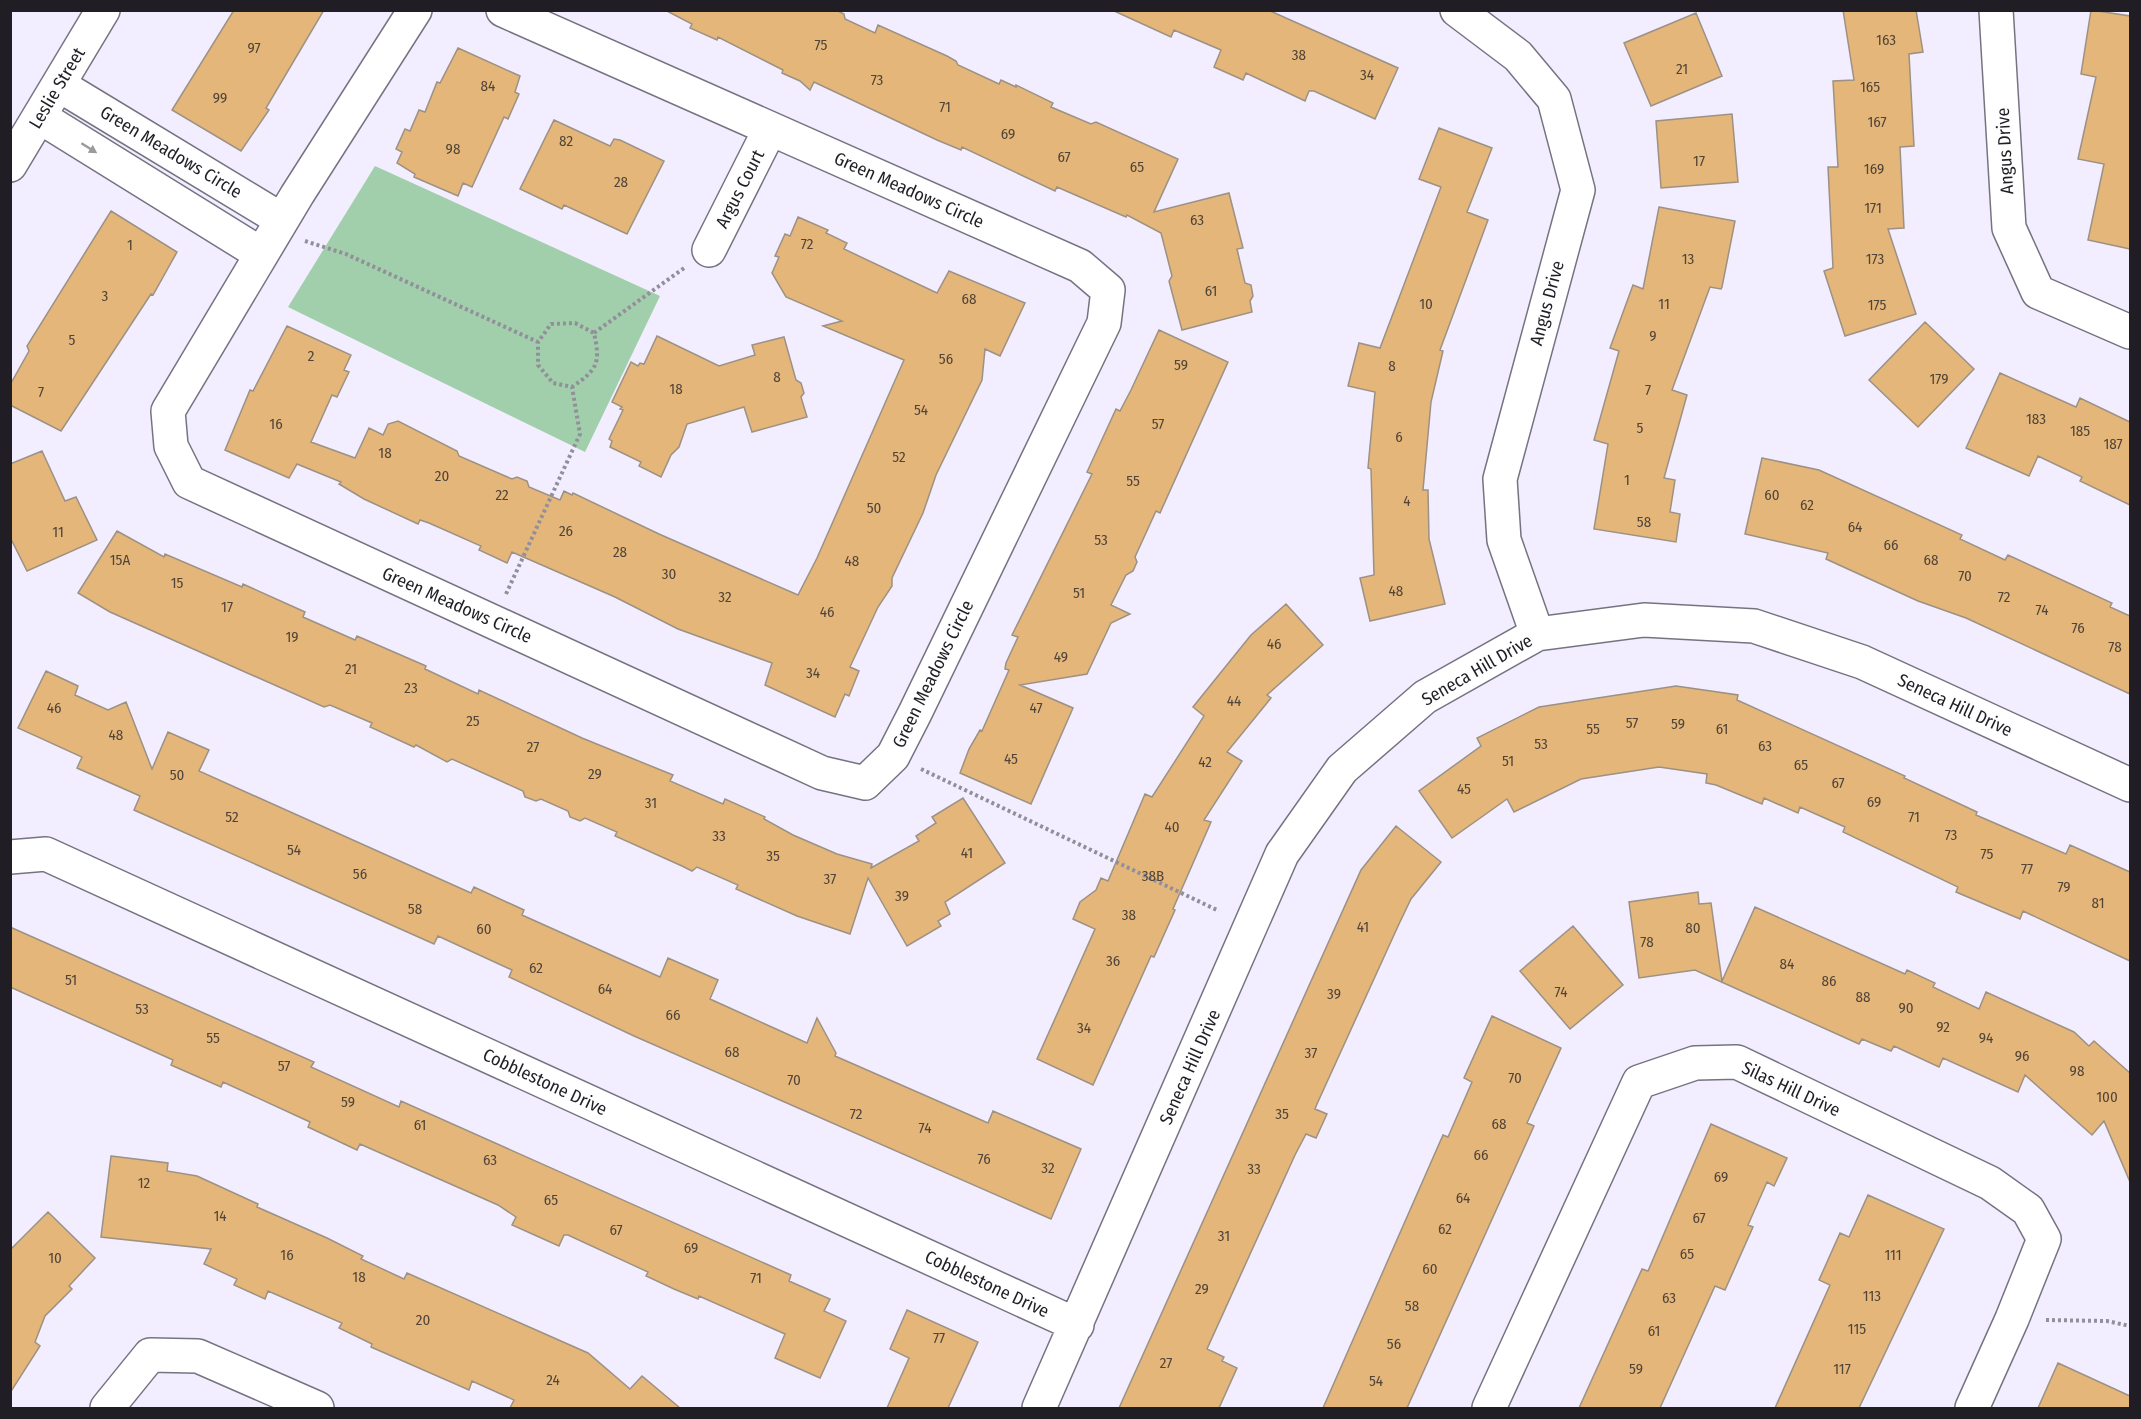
<svg xmlns="http://www.w3.org/2000/svg" width="2141" height="1419" viewBox="0 0 2141 1419" font-family="'Fira Sans Condensed',sans-serif">
<style>
.green{fill:#a1ceab}
.building{fill:#e4b679;stroke:#9c9184;stroke-width:1.5}
.lines{fill:none;stroke-linecap:round;stroke-linejoin:round}
.minor-casing{stroke:#767381;stroke-width:36}
.secondary-casing{stroke:#767381;stroke-width:36}
.path{stroke:#928f9b;stroke-width:4;stroke-dasharray:3 3;stroke-linecap:butt}
.minor{stroke:#fff;stroke-width:33}
.secondary{stroke:#fff;stroke-width:33}
.oneway{fill:#9b9a9c}
.labels{text-anchor:middle;dominant-baseline:central;stroke-width:5;stroke-linejoin:round;paint-order:stroke}
.number-label{font-size:15px;fill:#514439}
.street-label{font-size:18px;fill:#201e24;stroke:#fefefe}
</style>
<rect width="100%" height="100%" fill="#f2eeff"/>
<!-- green -->
<path class="green" d="M375,166L660,296L585,452L288,307Z"/>
<!-- building -->
<path class="building" d="M234,10H324L266,108L269,110L241,151L172,110Z
M665,10H836L844,14L845,19L875,33L878,25L947,56L956,61L958,65L999,84L1001,80L1016,87V85L1053,103L1051,107L1091,124L1096,122L1178,159L1154,212L1229,193L1243,248L1237,249L1245,283L1251,285L1253,296L1250,301L1252,312L1182,330L1169,281L1172,276L1161,233L1127,215L1126,217L1057,187L1055,191L962,147L961,150L937,140L814,82L810,90L800,81L782,73L783,70L718,37L717,40L690,28L692,24Z
M1112,10H1268L1398,68L1375,119L1314,91H1309L1305,101L1246,73L1243,80L1214,67L1221,50L1174,30L1171,37Z
M1843,10H1916L1923,52L1909,54L1914,146L1900,147L1904,228L1888,229L1916,314L1845,336L1824,271L1833,268L1828,167H1838L1833,81L1854,80Z
M2091,10L2130,16V249L2088,240L2104,164L2078,159L2096,77L2081,74Z
M1696,13L1722,76L1651,106L1624,43Z
M458,48L520,76L515,92L519,94L508,119L504,117L472,187L463,183L458,196L414,177L415,174L397,163L402,152L396,149L405,129L410,131L419,110L425,112L437,82L440,83Z
M1732,114L1738,182L1661,188L1656,121Z
M554,120L610,146L614,139L620,140L664,161L627,234L564,205L562,209L520,189Z
M1439,128L1492,148L1467,212L1488,220L1440,350L1443,351L1431,402L1423,490H1428L1429,539L1445,604L1370,621L1360,578L1374,575L1371,469L1368,468L1375,392L1348,386L1359,343L1380,348L1441,187L1419,179Z
M1659,207L1735,221L1722,287L1721,289L1710,287L1672,390L1687,395L1664,478L1675,480L1670,512L1680,514L1676,542L1594,529L1608,444L1594,440L1619,351L1610,348L1633,285L1643,289Z
M111,211L177,252L153,295L151,294L61,431L10,405V385L29,351L27,346Z
M798,217L828,230L826,233L847,243L844,249L937,293L949,271L1025,303L1000,356L985,349L982,380L936,475L923,513L892,578V586L878,607L850,667L859,671L849,696L845,694L835,717L765,685L772,663L678,629L615,597L512,552L507,563L479,550L481,546L429,523L420,520L418,524L364,499L339,484L341,482L297,464L289,478L225,450L250,390L253,391L287,326L351,355L344,370L349,372L337,397L332,395L311,442L355,458L369,428L383,435L388,424L398,421L457,451L459,456L512,479L517,477L527,481L529,487L560,500L564,491L572,495L573,493L659,534L798,595L817,558L904,360L823,326L842,321L786,297L772,273L779,257L775,256L785,234L790,236Z
M1925,322L1974,369L1918,427L1869,380Z
M1159,330L1228,362L1160,513L1156,511L1135,557L1137,562L1133,571L1126,575L1111,605L1130,614L1111,623L1087,674L1020,685L1073,708L1031,804L960,773L969,749L980,730L982,731L1009,670L1005,669L1006,663L1018,637L1012,635L1092,474L1087,472L1116,409L1120,411L1131,390Z
M657,336L719,366L755,355L752,345L784,337L796,380L801,383L804,393L801,397L807,417L752,432L744,407L687,424L679,447L671,455L661,477L639,466L641,462L610,447L612,441L609,439L623,410L620,409L622,407L612,402L631,362L638,366L640,363L644,364Z
M2000,373L2076,407L2080,398L2130,422V505L2080,481L2082,477L2038,456L2029,476L1966,448Z
M42,451L65,501L76,497L97,540L27,571L10,537V464Z
M1762,458L1819,470L1962,535L1960,539L2005,560L2008,555L2112,603L2110,607L2130,616V694L1966,618L1918,601L1826,559L1828,553L1745,534Z
M117,531L164,557L165,554L242,587L243,584L305,612L303,617L355,640L357,636L426,666L425,669L478,694L479,690L582,738L673,775L670,781L723,804L725,799L765,817L764,819L793,835L837,854L872,864L871,868L919,841L916,836L936,823L932,817L963,798L1005,863L945,902L950,914L938,921L941,926L907,946L868,878L850,934L797,916L736,889L738,885L697,867L692,871L682,866L615,836L617,832L585,818L580,821L570,817L568,811L541,799L536,801L525,797L523,791L452,759L447,762L416,745L414,747L370,727L372,723L330,705L324,707L110,612L78,593Z
M1286,604L1323,645L1267,695L1271,698L1227,752L1242,761L1204,820L1211,822L1173,909L1175,910L1154,957L1151,956L1093,1085L1037,1059L1095,929L1073,919L1080,902L1096,890L1101,878L1108,881L1145,794L1152,797L1204,716L1193,707L1251,635Z
M46,671L78,686L75,695L108,710L126,702L152,769L168,732L209,750L199,771L471,893L474,887L524,910L522,915L660,977L668,958L718,980L710,999L807,1043L817,1018L836,1053L835,1056L988,1123L993,1111L1081,1149L1051,1219L634,1036L509,977L512,970L438,936L434,944L134,810L140,796L77,768L82,757L18,728Z
M1676,686L1738,695L1737,700L1905,776L1904,778L1977,812L1976,815L2066,854L2070,845L2130,872V961L2023,911L2020,919L1956,892L1958,887L1843,832L1845,827L1800,807L1798,813L1764,798L1762,804L1716,785L1706,783L1707,774L1659,767L1581,779L1514,812L1507,799L1452,838L1419,791L1481,746L1477,738L1539,707Z
M1396,826L1441,862L1411,899L1399,924L1317,1104L1315,1109L1327,1114L1316,1138L1306,1134L1295,1155L1207,1349L1224,1357L1222,1361L1237,1368L1219,1408H1119L1361,870Z
M1698,892L1699,904L1711,903L1722,981L1755,907L1905,974L1907,970L1935,983L1933,987L1979,1009L1986,992L2074,1032L2089,1046L2094,1041L2130,1073V1182L2104,1121L2092,1135L2025,1075L2018,1092L1943,1058L1939,1067L1894,1046L1891,1051L1862,1039L1859,1044L1695,970L1639,978L1629,902Z
M1573,926L1623,985L1570,1029L1520,971Z
M10,927L314,1062L311,1067L399,1107L401,1101L791,1275L789,1281L830,1299L824,1311L846,1321L820,1378L775,1358L785,1334L699,1296L698,1299L674,1289L646,1276L648,1272L568,1235H564L559,1246L539,1237L512,1225L516,1217L498,1205L360,1144L357,1150L308,1127L310,1122L223,1082L221,1087L171,1065L173,1060L10,987Z
M1492,1016L1561,1048L1527,1123L1534,1126L1407,1408H1323L1443,1135L1448,1137L1472,1082L1464,1078Z
M1711,1124L1787,1158L1774,1186L1767,1182L1748,1225L1753,1227L1725,1290L1715,1286L1660,1408H1579L1642,1269L1648,1271Z
M111,1156L168,1163L167,1171L197,1176L258,1204L257,1207L327,1238L363,1256L361,1259L404,1279L407,1273L588,1353L630,1389L642,1376L680,1408H510L514,1400L472,1381L469,1390L371,1347L372,1344L339,1328L342,1323L268,1291L265,1299L234,1285L237,1279L204,1264L211,1249L101,1237Z
M1868,1195L1944,1229L1859,1408H1775L1830,1285L1819,1280L1840,1233L1849,1237Z
M48,1212L95,1258L69,1286L72,1289L45,1316L35,1342L40,1346L10,1393V1250Z
M907,1310L978,1342L948,1408H887L909,1358L890,1349Z
M2058,1363L2130,1396V1408H2038Z"/>
<g class="lines">
<defs>
<path id="minor" d="M415,10L297,195L168,411L171,446L189,482L822,773L865,783L893,756L915,713L1104,323L1108,290L1080,266L503,10
M1457,10L1518,56L1554,99L1578,190L1500,479L1504,540L1537,634
M1996,10L2009,228L2038,292L2130,332
M59,85L282,220
M40,117L261,254
M709,250L770,129
M10,857L46,854L1077,1325
M107,1408L150,1355L198,1356L317,1408
M1039,1408L1282,854L1342,769L1425,697L1537,634L1644,620L1754,626L1862,662L2130,785
M1489,1408L1639,1082L1695,1063L1737,1062L1990,1183L2028,1210L2044,1239L2012,1319L1972,1408"/>
<path id="secondary" d="M10,165L103,10"/>
</defs>
<!-- minor casing -->
<use href="#minor" class="minor-casing"/>
<!-- secondary casing -->
<use href="#secondary" class="secondary-casing"/>
<!-- path -->
<path class="path" d="M305,241L346,254L538,342
M594,333L684,268
M506,594L580,434L572,387L553,383L538,365V342L551,324L575,323L594,333C601,363 597,370 572,387
M921,769L1219,911
M2046,1320L2107,1321L2130,1326"/>
<!-- minor -->
<use href="#minor" class="minor"/>
<!-- secondary -->
<use href="#secondary" class="secondary"/>
</g>
<!-- one-way arrows -->
<defs><path id="oneway-solid" d="M-6-.8H1V-3.2L6.5 0L1 3.2V.8H-6Z" transform="scale(1.5)"/></defs>
<use class="oneway" href="#oneway-solid" transform="translate(89 148) rotate(32)"/>
<g class="labels">
<!-- number labels -->
<g class="number-label">
<text x="1886" y="40">163</text>
<text x="821" y="45">75</text>
<text x="254" y="48">97</text>
<text x="1299" y="55">38</text>
<text x="1682" y="69">21</text>
<text x="1367" y="75">34</text>
<text x="877" y="80">73</text>
<text x="488" y="86">84</text>
<text x="1870" y="87">165</text>
<text x="220" y="98">99</text>
<text x="945" y="107">71</text>
<text x="1877" y="122">167</text>
<text x="1008" y="134">69</text>
<text x="566" y="141">82</text>
<text x="453" y="149">98</text>
<text x="1064" y="157">67</text>
<text x="1699" y="161">17</text>
<text x="1137" y="167">65</text>
<text x="1874" y="169">169</text>
<text x="621" y="182">28</text>
<text x="1873" y="208">171</text>
<text x="1197" y="220">63</text>
<text x="807" y="244">72</text>
<text x="130" y="245">1</text>
<text x="1688" y="259">13</text>
<text x="1875" y="259">173</text>
<text x="1211" y="291">61</text>
<text x="105" y="296">3</text>
<text x="969" y="299">68</text>
<text x="1426" y="304">10</text>
<text x="1664" y="304">11</text>
<text x="1877" y="305">175</text>
<text x="1653" y="336">9</text>
<text x="72" y="340">5</text>
<text x="311" y="356">2</text>
<text x="946" y="359">56</text>
<text x="1181" y="365">59</text>
<text x="1392" y="366">8</text>
<text x="777" y="377">8</text>
<text x="1939" y="379">179</text>
<text x="676" y="389">18</text>
<text x="1648" y="390">7</text>
<text x="41" y="392">7</text>
<text x="921" y="410">54</text>
<text x="2036" y="419">183</text>
<text x="276" y="424">16</text>
<text x="1158" y="424">57</text>
<text x="1640" y="428">5</text>
<text x="2080" y="431">185</text>
<text x="1399" y="437">6</text>
<text x="2113" y="444">187</text>
<text x="385" y="453">18</text>
<text x="899" y="457">52</text>
<text x="442" y="476">20</text>
<text x="1627" y="480">1</text>
<text x="1133" y="481">55</text>
<text x="502" y="495">22</text>
<text x="1772" y="495">60</text>
<text x="1407" y="501">4</text>
<text x="1807" y="505">62</text>
<text x="874" y="508">50</text>
<text x="1644" y="522">58</text>
<text x="1855" y="527">64</text>
<text x="566" y="531">26</text>
<text x="58" y="532">11</text>
<text x="1101" y="540">53</text>
<text x="1891" y="545">66</text>
<text x="620" y="552">28</text>
<text x="120" y="560">15A</text>
<text x="1931" y="560">68</text>
<text x="852" y="561">48</text>
<text x="669" y="574">30</text>
<text x="1965" y="576">70</text>
<text x="177" y="583">15</text>
<text x="1396" y="591">48</text>
<text x="1079" y="593">51</text>
<text x="725" y="597">32</text>
<text x="2004" y="597">72</text>
<text x="227" y="607">17</text>
<text x="2042" y="610">74</text>
<text x="827" y="612">46</text>
<text x="2078" y="628">76</text>
<text x="292" y="637">19</text>
<text x="1274" y="644">46</text>
<text x="2115" y="647">78</text>
<text x="1061" y="657">49</text>
<text x="351" y="669">21</text>
<text x="813" y="673">34</text>
<text x="411" y="688">23</text>
<text x="1234" y="701">44</text>
<text x="54" y="708">46</text>
<text x="1036" y="708">47</text>
<text x="473" y="721">25</text>
<text x="1632" y="723">57</text>
<text x="1678" y="724">59</text>
<text x="1593" y="729">55</text>
<text x="1722" y="729">61</text>
<text x="116" y="735">48</text>
<text x="1541" y="744">53</text>
<text x="1765" y="746">63</text>
<text x="533" y="747">27</text>
<text x="1011" y="759">45</text>
<text x="1508" y="761">51</text>
<text x="1205" y="762">42</text>
<text x="1801" y="765">65</text>
<text x="595" y="774">29</text>
<text x="177" y="775">50</text>
<text x="1838" y="783">67</text>
<text x="1464" y="789">45</text>
<text x="1874" y="802">69</text>
<text x="651" y="803">31</text>
<text x="232" y="817">52</text>
<text x="1914" y="817">71</text>
<text x="1172" y="827">40</text>
<text x="1951" y="835">73</text>
<text x="719" y="836">33</text>
<text x="294" y="850">54</text>
<text x="967" y="853">41</text>
<text x="1987" y="854">75</text>
<text x="773" y="856">35</text>
<text x="2027" y="869">77</text>
<text x="360" y="874">56</text>
<text x="1153" y="876">38B</text>
<text x="830" y="879">37</text>
<text x="2064" y="887">79</text>
<text x="902" y="896">39</text>
<text x="2098" y="903">81</text>
<text x="415" y="909">58</text>
<text x="1129" y="915">38</text>
<text x="1363" y="927">41</text>
<text x="1693" y="928">80</text>
<text x="484" y="929">60</text>
<text x="1647" y="942">78</text>
<text x="1113" y="961">36</text>
<text x="1787" y="964">84</text>
<text x="536" y="968">62</text>
<text x="71" y="980">51</text>
<text x="1829" y="981">86</text>
<text x="605" y="989">64</text>
<text x="1561" y="992">74</text>
<text x="1334" y="994">39</text>
<text x="1863" y="997">88</text>
<text x="1906" y="1008">90</text>
<text x="142" y="1009">53</text>
<text x="673" y="1015">66</text>
<text x="1943" y="1027">92</text>
<text x="1084" y="1028">34</text>
<text x="213" y="1038">55</text>
<text x="1986" y="1038">94</text>
<text x="732" y="1052">68</text>
<text x="1311" y="1053">37</text>
<text x="2022" y="1056">96</text>
<text x="284" y="1066">57</text>
<text x="2077" y="1071">98</text>
<text x="1515" y="1078">70</text>
<text x="794" y="1080">70</text>
<text x="2107" y="1097">100</text>
<text x="348" y="1102">59</text>
<text x="856" y="1114">72</text>
<text x="1282" y="1114">35</text>
<text x="1499" y="1124">68</text>
<text x="420" y="1125">61</text>
<text x="925" y="1128">74</text>
<text x="1481" y="1155">66</text>
<text x="984" y="1159">76</text>
<text x="490" y="1160">63</text>
<text x="1048" y="1168">32</text>
<text x="1254" y="1169">33</text>
<text x="1721" y="1177">69</text>
<text x="144" y="1183">12</text>
<text x="1463" y="1198">64</text>
<text x="551" y="1200">65</text>
<text x="220" y="1216">14</text>
<text x="1699" y="1218">67</text>
<text x="1445" y="1229">62</text>
<text x="616" y="1230">67</text>
<text x="1224" y="1236">31</text>
<text x="691" y="1248">69</text>
<text x="1687" y="1254">65</text>
<text x="287" y="1255">16</text>
<text x="1893" y="1255">111</text>
<text x="55" y="1258">10</text>
<text x="1430" y="1269">60</text>
<text x="359" y="1277">18</text>
<text x="756" y="1278">71</text>
<text x="1202" y="1289">29</text>
<text x="1872" y="1296">113</text>
<text x="1669" y="1298">63</text>
<text x="1412" y="1306">58</text>
<text x="423" y="1320">20</text>
<text x="1857" y="1329">115</text>
<text x="1654" y="1331">61</text>
<text x="939" y="1338">77</text>
<text x="1394" y="1344">56</text>
<text x="1166" y="1363">27</text>
<text x="1636" y="1369">59</text>
<text x="1842" y="1369">117</text>
<text x="553" y="1380">24</text>
<text x="1376" y="1381">54</text>
</g>
<!-- street labels -->
<g class="street-label">
<text transform="translate(57 88) rotate(-59)">Leslie Street</text>
<text transform="translate(2005 151) rotate(-93)">Angus Drive</text>
<text transform="translate(171 152) rotate(31)">Green Meadows Circle</text>
<text transform="translate(740 189) rotate(-63)">Argus Court</text>
<text transform="translate(909 190) rotate(24)">Green Meadows Circle</text>
<text transform="translate(1547 303) rotate(-75)">Angus Drive</text>
<text transform="translate(457 605) rotate(24)">Green Meadows Circle</text>
<text transform="translate(1477 670) rotate(-30)">Seneca Hill Drive</text>
<text transform="translate(933 674) rotate(-64)">Green Meadows Circle</text>
<text transform="translate(1955 705) rotate(25)">Seneca Hill Drive</text>
<text transform="translate(1190 1067) rotate(-66)">Seneca Hill Drive</text>
<text transform="translate(545 1082) rotate(25)">Cobblestone Drive</text>
<text transform="translate(1791 1089) rotate(25)">Silas Hill Drive</text>
<text transform="translate(987 1284) rotate(25)">Cobblestone Drive</text>
</g>
</g>
<!-- border -->
<rect width="2141" height="1419" fill="none" stroke="#201e24" stroke-width="24"/>
</svg>
